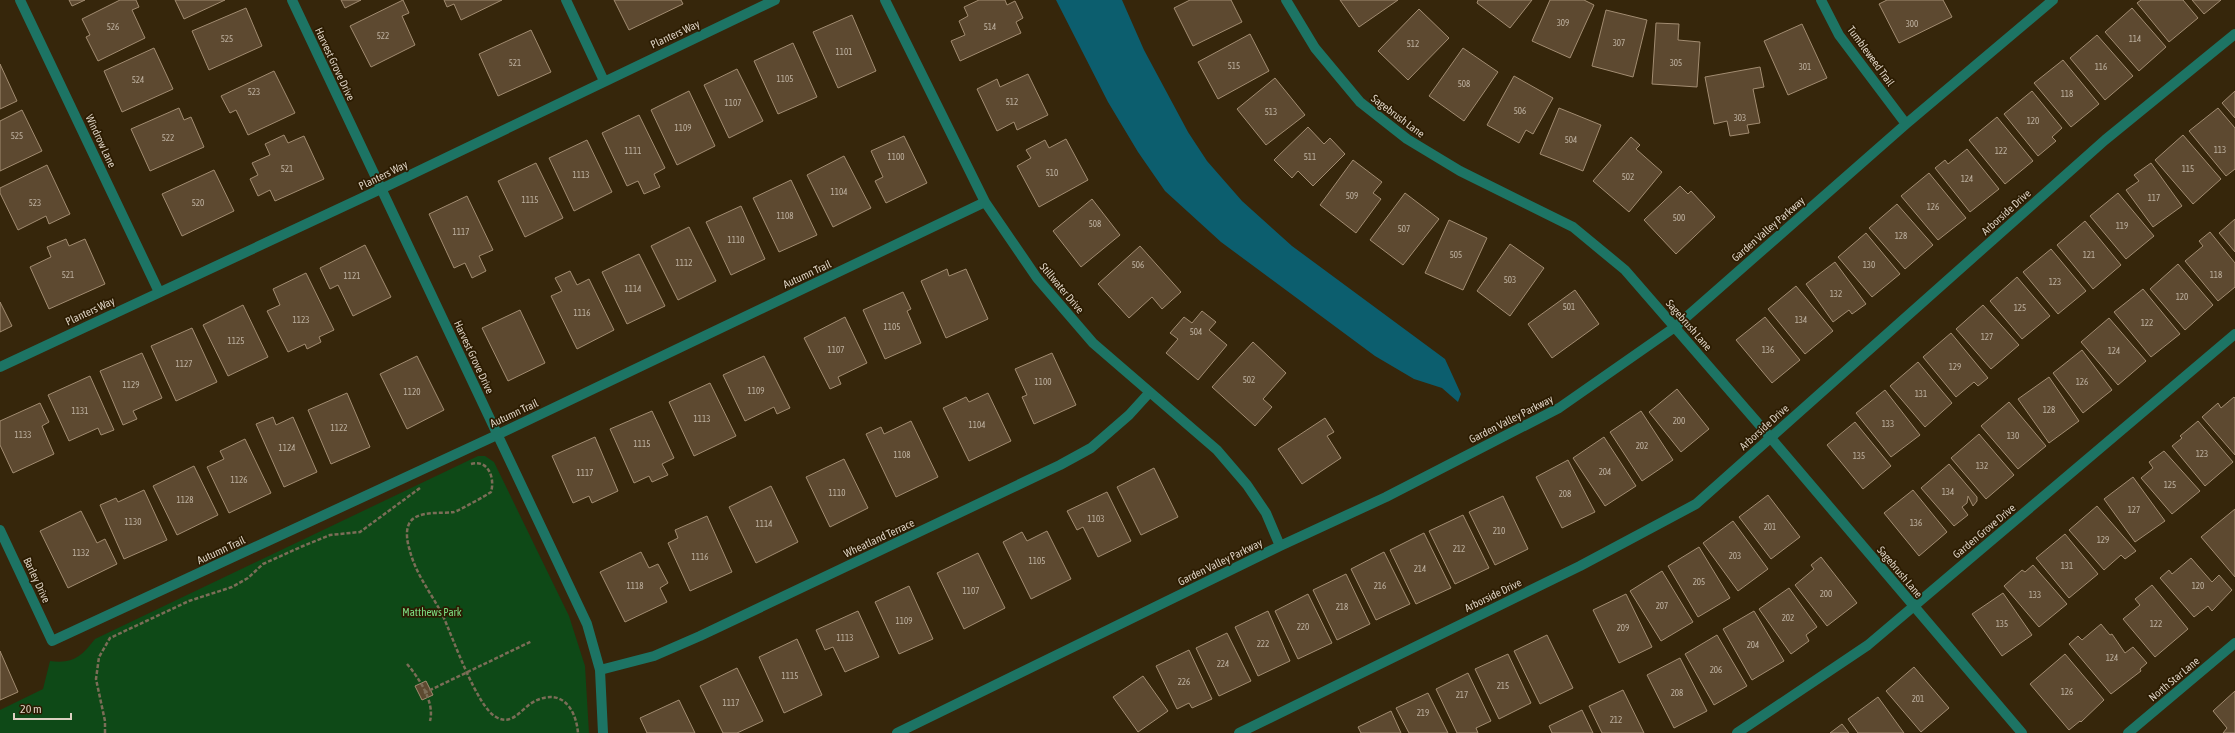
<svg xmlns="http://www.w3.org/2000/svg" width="2235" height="733" viewBox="0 0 2235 733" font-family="'Asap Condensed',sans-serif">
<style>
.green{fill:#0e4917}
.water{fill:#0c5e6e}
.building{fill:#5d4930;stroke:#a28c71}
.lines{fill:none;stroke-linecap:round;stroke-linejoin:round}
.path{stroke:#7b6d57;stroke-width:2.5;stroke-dasharray:4 2;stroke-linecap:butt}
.minor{stroke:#1d7464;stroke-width:10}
.labels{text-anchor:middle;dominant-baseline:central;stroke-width:3.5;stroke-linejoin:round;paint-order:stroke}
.number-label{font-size:9px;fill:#bcaf9e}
.street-label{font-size:11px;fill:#dcd1c2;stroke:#2c1c02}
.park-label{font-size:11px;fill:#7cdd82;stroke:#2c1c02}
</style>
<rect width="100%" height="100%" fill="#36260b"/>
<!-- green -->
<path class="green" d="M478,456H485L494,462L569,616L585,666L589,733H0V710L43,689L50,661C73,664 81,657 95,639Z"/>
<!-- water -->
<path class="water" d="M1056,0H1122L1144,50L1188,132L1207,161L1242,201L1292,246L1445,359L1461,394L1458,402L1442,388L1414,379L1375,356L1221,242L1165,191L1138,152L1108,102Z"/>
<!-- building -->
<path class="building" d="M69,0H85L72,6Z
M120,0H136L139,7L132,10L145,38L98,61L86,37L90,35L82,19Z
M175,0H225L184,19Z
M341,0H361L345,8Z
M403,0L409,13L402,16L415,45L371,67L350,26Z
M444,0H502L461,20L454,4L447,7Z
M614,0H681L683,4L629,30Z
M979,0H1005L1007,5L1015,1L1023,18L1016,22L1021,33L960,61L951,41L965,35L959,21L968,16L964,7Z
M1190,0H1231L1242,22L1193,46L1174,8Z
M1340,0H1398L1359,27Z
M1478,0H1532L1510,28L1477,3Z
M1550,0H1584L1594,5L1570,58L1532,41Z
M1887,0H1943L1952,17L1899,43L1879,4Z
M2141,0H2183L2198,18L2169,42L2137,3Z
M2192,0H2221L2204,14Z
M246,8L262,46L209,70L192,31Z
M2132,8L2166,47L2139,71L2105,32Z
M1419,9L1449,38L1408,80L1378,51Z
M1606,10L1647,20L1633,77L1592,66Z
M852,15L876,71L838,88L813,32Z
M1656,23L1679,24L1678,40L1700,42L1697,87L1652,84Z
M1802,24L1827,78L1788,95L1764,41Z
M531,30L551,72L498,96L479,54Z
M1250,34L1269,71L1218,99L1198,62Z
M2097,35L2133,76L2105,100L2070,58Z
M793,43L817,97L778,114L754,61Z
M154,48L173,89L122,112L104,71Z
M1463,48L1498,72L1464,121L1429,96Z
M2063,60L2099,104L2071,127L2034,83Z
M0,64L17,101L0,109Z
M1760,67L1764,87L1753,89L1760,123L1747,125L1749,133L1730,136L1727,121L1714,124L1705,77Z
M737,69L763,121L729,138L704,85Z
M274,71L295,113L248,135L236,110L230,113L221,96Z
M1028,74L1048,115L1017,130L1014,122L997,131L977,89L997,79L1000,87Z
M1514,76L1553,98L1533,134L1526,130L1519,143L1487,125Z
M1275,78L1305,115L1266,145L1237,109Z
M689,91L715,146L677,165L651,110Z
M2032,91L2062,128L2052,137L2056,141L2038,156L2004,114Z
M2235,91V118L2222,103Z
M179,108L184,120L191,117L204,147L150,171L131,129Z
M1559,108L1601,125L1583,171L1540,154Z
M2218,108L2235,128V169L2226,176L2189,131Z
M22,110L42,151L0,171V121Z
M639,115L665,168L654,174L660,187L644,194L638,181L627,186L602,133Z
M1997,117L2033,161L2005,184L1969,140Z
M1308,127L1324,144L1330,138L1345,154L1313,186L1298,171L1292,178L1274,160Z
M284,135L288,143L304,136L324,179L275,201L270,190L258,196L250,179L258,175L252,163L270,155L265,144Z
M2183,135L2221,179L2193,204L2155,160Z
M904,136L927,183L886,203L875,181L883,177L871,151Z
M1631,137L1640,145L1636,149L1662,172L1629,212L1593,181Z
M1066,139L1088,180L1039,207L1017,166L1031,158L1026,150L1045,140L1049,148Z
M587,140L612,192L574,211L549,158Z
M1967,149L1999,189L1970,212L1935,168L1945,160L1948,164Z
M844,156L871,208L833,227L807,175Z
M1353,160L1382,182L1373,193L1381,199L1356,233L1320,205Z
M536,163L563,218L525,237L498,181Z
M2151,163L2182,206L2153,227L2126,190L2139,181L2134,175Z
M47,165L70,214L49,224L46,216L18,230L0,193V188Z
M214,170L234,211L182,236L162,194Z
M1929,173L1966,218L1938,240L1901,196Z
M791,180L817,235L779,252L753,198Z
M1680,186L1688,194L1691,191L1715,217L1676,254L1644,220Z
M1405,193L1439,219L1403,265L1370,240Z
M2118,193L2154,236L2126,259L2090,216Z
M467,196L493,250L479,256L486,271L472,278L465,263L454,268L429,214Z
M1092,199L1120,235L1081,267L1053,231Z
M1897,204L1933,245L1905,269L1869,228Z
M741,206L765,259L731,275L706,222Z
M2235,219V252L2219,233Z
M1449,220L1487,238L1463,290L1425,273Z
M2085,221L2121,265L2093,289L2057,245Z
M689,227L716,281L678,300L651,246Z
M2210,232L2235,263V287L2218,301L2185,261L2203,246L2199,241Z
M1866,233L1900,274L1872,297L1838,257Z
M66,239L69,246L85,239L105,284L49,309L30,267L51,257L47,247Z
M1510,244L1544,268L1510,316L1477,291Z
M365,245L391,297L353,316L338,285L330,289L320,268Z
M1140,246L1181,292L1162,309L1152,297L1129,318L1098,284Z
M2051,249L2086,291L2058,314L2023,272Z
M639,254L665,306L627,324L602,272Z
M1835,262L1866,304L1852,314L1849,310L1833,322L1806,284Z
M2178,264L2213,305L2185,330L2150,289Z
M947,269L949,276L966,269L988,319L946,338L921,281Z
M570,271L577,285L589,279L614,330L577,349L551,296L562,291L555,278Z
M306,273L334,330L319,337L321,342L307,349L305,344L288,352L267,311L280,305L273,289Z
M2017,277L2050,316L2022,339L1990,301Z
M1796,286L1833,331L1805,354L1768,309Z
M2143,289L2180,334L2151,357L2114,312Z
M1575,290L1599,324L1552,358L1528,324Z
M903,292L911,309L907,311L921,343L885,359L863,310Z
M0,302L12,326L0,332Z
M243,305L268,357L228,376L203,325Z
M1983,305L2019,345L1991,369L1956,329Z
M520,310L545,363L508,381L482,328Z
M1202,311L1216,322L1209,330L1227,345L1198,380L1166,353L1178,339L1170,333L1184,317L1192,323Z
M845,317L867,363L838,377L841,384L830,389L804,338Z
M1765,317L1800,360L1772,383L1736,340Z
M2109,318L2146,361L2118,385L2081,342Z
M192,328L217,382L176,401L151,346Z
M1951,333L1988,378L1978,386L1974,382L1956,397L1923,357Z
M1253,342L1286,373L1263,399L1272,407L1255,426L1212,387Z
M2082,350L2112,390L2083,413L2053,373Z
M142,353L162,398L133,411L137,419L123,425L100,371Z
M1052,353L1076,405L1034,424L1022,397L1027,395L1015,369Z
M417,356L444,410L407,429L380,374Z
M764,356L790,408L777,414L774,407L745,421L723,375Z
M1918,362L1952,403L1925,427L1890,386Z
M90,376L114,430L101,435L98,428L69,441L48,395Z
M2049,377L2079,421L2049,443L2018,399Z
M710,383L736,436L694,456L669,402Z
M1677,389L1709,429L1681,452L1649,412Z
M1885,390L1920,435L1891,457L1856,413Z
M347,393L370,447L331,464L308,410Z
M988,393L1011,441L969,461L943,408L966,397L969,402Z
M2234,397L2235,398V455L2202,417L2218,403L2221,408Z
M2009,402L2046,446L2018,469L1981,426Z
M40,403L49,422L42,426L54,454L13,473L0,445V421Z
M652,411L674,458L662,464L668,475L652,482L649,476L634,483L610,429Z
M1641,411L1673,460L1642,481L1610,432Z
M273,417L276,425L293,417L317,472L284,487L256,424Z
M1325,418L1334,432L1327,436L1341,458L1302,484L1278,449Z
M911,421L938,477L896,497L866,434L881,427L884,434Z
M2198,421L2233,462L2205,486L2172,446L2182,438L2180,436Z
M1855,422L1891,466L1863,489L1827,445Z
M1979,434L2014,475L1986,499L1951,458Z
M595,437L618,491L592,503L589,496L573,503L552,456Z
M1604,437L1636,486L1605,506L1573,458Z
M245,439L271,493L229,513L207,467L224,459L220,451Z
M2164,451L2200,491L2172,514L2141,478L2153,468L2149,462Z
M844,459L868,508L830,527L806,477Z
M1568,460L1595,512L1562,528L1536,477Z
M1949,464L1977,497V501L1973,506L1968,496L1967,503L1962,507L1968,515L1954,526L1921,488Z
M194,466L218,515L177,535L153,486Z
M1154,468L1178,517L1141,535L1117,487Z
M2133,477L2165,521L2135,542L2104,499Z
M771,486L798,542L756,563L729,507Z
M144,490L167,540L124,559L100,505L116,498L118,502Z
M1913,490L1947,532L1919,556L1884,513Z
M1107,492L1131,541L1098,557L1083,527L1077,530L1067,511Z
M1768,495L1800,537L1771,559L1739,517Z
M1503,496L1528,549L1495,565L1469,512Z
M2097,506L2136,551L2125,559L2121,555L2104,570L2069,530Z
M2235,509V577L2201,537Z
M81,511L97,543L105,539L117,564L68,588L40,531Z
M1463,515L1489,568L1455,584L1429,531Z
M707,516L732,572L690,591L668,543L678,538L675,530Z
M1733,521L1768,569L1738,591L1703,543Z
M1047,531L1071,579L1031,599L1003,542L1022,532L1027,541Z
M1424,533L1451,588L1416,604L1390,550Z
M2065,534L2098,574L2069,598L2036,558Z
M1699,547L1730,598L1698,617L1668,566Z
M641,552L649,568L658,564L668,583L660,588L667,602L625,622L600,572Z
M1384,552L1410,604L1376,620L1351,569Z
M978,553L1005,608L964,629L937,573Z
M1821,557L1857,603L1827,626L1795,585L1814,569L1811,565Z
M2191,558L2212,582L2219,575L2232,590L2212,611L2208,606L2194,617L2160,578L2169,570L2172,574Z
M2033,565L2067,604L2039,627L2004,586L2022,570L2025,572Z
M1662,571L1693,622L1661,641L1630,591Z
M1346,574L1370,624L1337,640L1313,590Z
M2152,585L2188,629L2155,657L2123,619L2140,605L2135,599Z
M909,586L933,639L899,654L875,602Z
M1789,588L1817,627L1806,635L1809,641L1791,654L1759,609Z
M2003,593L2032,635L2002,656L1972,614Z
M1308,594L1332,643L1298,659L1275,611Z
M1626,594L1652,647L1619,663L1593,610Z
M858,611L879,657L845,672L833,647L825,650L816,630Z
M1268,611L1290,661L1258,676L1235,627Z
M1754,611L1784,661L1752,680L1723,629Z
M2101,624L2110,635L2112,634L2125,653L2133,647L2147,663L2140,669L2141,671L2111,694L2069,644L2078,636L2082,640Z
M1227,633L1251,681L1219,696L1196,648Z
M1547,635L1573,688L1540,704L1514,651Z
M1717,635L1747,686L1714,705L1685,654Z
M797,639L822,695L784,713L759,657Z
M1189,650L1212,699L1192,708L1189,703L1177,709L1156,666Z
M0,651L18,692L0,700Z
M1508,654L1531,703L1499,719L1475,669Z
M2065,654L2104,700L2081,722L2080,721L2069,730L2030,684Z
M1680,658L1707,711L1674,728L1647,675Z
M1914,667L1949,708L1921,732L1886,691Z
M737,668L763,721L737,733H723L700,686Z
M1468,673L1491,721L1476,728L1478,733H1457L1436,689Z
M1143,676L1168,711L1138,732L1113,697Z
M426,681L433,695L422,700L415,686Z
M1623,690L1644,733H1602L1589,706Z
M2235,691V733H2223L2227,728L2213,711Z
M1428,693L1448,733H1409L1396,708Z
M1878,697L1904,733H1858L1848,719Z
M679,700L695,733H647L640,718Z
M1582,710L1593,733H1552L1549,726Z
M1391,711L1401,733H1361L1358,727Z
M1842,724L1849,733H1830Z"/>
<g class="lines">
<!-- path -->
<path class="path" d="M471,464C489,459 495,479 491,492C487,495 458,511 454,512C441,514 419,510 410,522C405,530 407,542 410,551C416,575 432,594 443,616C453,638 477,707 496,717C513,727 522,707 535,701C562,688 576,709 578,733
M407,664C419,678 435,702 430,721
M424,693L532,641
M105,733V721L96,679L99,657L110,638L189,601L232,587L248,578L263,564L303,546L330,535L360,532L420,488"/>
<!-- minor -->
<path class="minor" d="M20,0L159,292
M292,0L587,624L600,670L603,733
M566,0L604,81
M885,0L985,202L1037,278L1093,343L1217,450L1247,485L1266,513L1280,546
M1286,0L1315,48L1360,102L1407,139L1460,171L1573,227L1625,270L1770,437L2022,733
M1821,0L1839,35L1906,124
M0,367L381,189L775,0
M0,530L52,641L497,435L985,202
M600,670L654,656L700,636L1060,465L1091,448L1129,415L1149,393
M897,733L1280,546L1386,497L1559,408L1675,327L1906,124L2053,0
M1239,733L1580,566L1696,504L2105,140L2235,34
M1737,733L1868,645L2235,334
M2128,733L2235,643"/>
</g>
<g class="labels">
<!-- number labels -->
<g class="number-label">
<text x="1563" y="23">309</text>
<text x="1912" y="24">300</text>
<text x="113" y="27">526</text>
<text x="990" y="27">514</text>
<text x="383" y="36">522</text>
<text x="227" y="39">525</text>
<text x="2135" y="39">114</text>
<text x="1619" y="43">307</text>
<text x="1413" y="44">512</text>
<text x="844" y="52">1101</text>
<text x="515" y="63">521</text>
<text x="1676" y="63">305</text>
<text x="1234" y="66">515</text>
<text x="1805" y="67">301</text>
<text x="2101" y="67">116</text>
<text x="785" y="79">1105</text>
<text x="138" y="80">524</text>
<text x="1464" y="84">508</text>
<text x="254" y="92">523</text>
<text x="2067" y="94">118</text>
<text x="1012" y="102">512</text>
<text x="733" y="103">1107</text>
<text x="1520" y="111">506</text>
<text x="1271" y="112">513</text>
<text x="1740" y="118">303</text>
<text x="2033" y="121">120</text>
<text x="683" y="128">1109</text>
<text x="17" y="136">525</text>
<text x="168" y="138">522</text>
<text x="1571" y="140">504</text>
<text x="2220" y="150">113</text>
<text x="633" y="151">1111</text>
<text x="2001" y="151">122</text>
<text x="896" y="157">1100</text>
<text x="1310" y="157">511</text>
<text x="287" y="169">521</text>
<text x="2188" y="169">115</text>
<text x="1052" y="173">510</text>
<text x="581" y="175">1113</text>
<text x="1628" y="177">502</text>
<text x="1967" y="179">124</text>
<text x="839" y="192">1104</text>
<text x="1352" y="196">509</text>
<text x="2154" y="198">117</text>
<text x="530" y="200">1115</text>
<text x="35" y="203">523</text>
<text x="198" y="203">520</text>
<text x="1933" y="207">126</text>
<text x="785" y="216">1108</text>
<text x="1679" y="218">500</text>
<text x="1095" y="224">508</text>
<text x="2122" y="226">119</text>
<text x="1404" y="229">507</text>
<text x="461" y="232">1117</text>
<text x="1901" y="236">128</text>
<text x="736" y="240">1110</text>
<text x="1456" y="255">505</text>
<text x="2089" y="255">121</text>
<text x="684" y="263">1112</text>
<text x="1138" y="265">506</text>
<text x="1869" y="265">130</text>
<text x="68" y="275">521</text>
<text x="2216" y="275">118</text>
<text x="352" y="276">1121</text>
<text x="1510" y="280">503</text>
<text x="2055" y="282">123</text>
<text x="633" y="289">1114</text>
<text x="1836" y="294">132</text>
<text x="2182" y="297">120</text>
<text x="1569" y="307">501</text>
<text x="2020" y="308">125</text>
<text x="582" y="313">1116</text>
<text x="301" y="320">1123</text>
<text x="1801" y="320">134</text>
<text x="2147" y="323">122</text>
<text x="892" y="327">1105</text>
<text x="1196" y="332">504</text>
<text x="1987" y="337">127</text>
<text x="236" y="341">1125</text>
<text x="836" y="350">1107</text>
<text x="1768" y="350">136</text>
<text x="2114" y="351">124</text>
<text x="184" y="364">1127</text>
<text x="1955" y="367">129</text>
<text x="1249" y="380">502</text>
<text x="1043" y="382">1100</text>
<text x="2082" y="382">126</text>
<text x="131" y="385">1129</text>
<text x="756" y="391">1109</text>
<text x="412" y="392">1120</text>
<text x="1921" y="394">131</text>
<text x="2049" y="410">128</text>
<text x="80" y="411">1131</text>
<text x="702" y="419">1113</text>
<text x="1679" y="421">200</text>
<text x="1888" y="424">133</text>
<text x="977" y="425">1104</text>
<text x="339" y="428">1122</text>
<text x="23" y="435">1133</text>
<text x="2013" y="436">130</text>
<text x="642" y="444">1115</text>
<text x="1642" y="446">202</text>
<text x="287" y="448">1124</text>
<text x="2202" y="454">123</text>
<text x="902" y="455">1108</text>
<text x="1859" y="456">135</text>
<text x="1982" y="466">132</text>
<text x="1605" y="472">204</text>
<text x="585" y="473">1117</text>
<text x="239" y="480">1126</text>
<text x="2170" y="485">125</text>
<text x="1948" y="492">134</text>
<text x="837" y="493">1110</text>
<text x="1565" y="494">208</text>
<text x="185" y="500">1128</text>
<text x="2134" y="510">127</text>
<text x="1096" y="519">1103</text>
<text x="133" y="522">1130</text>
<text x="1916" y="523">136</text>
<text x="764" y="524">1114</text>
<text x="1770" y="527">201</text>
<text x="1499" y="531">210</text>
<text x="2103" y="540">129</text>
<text x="1459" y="549">212</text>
<text x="81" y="553">1132</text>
<text x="1735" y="556">203</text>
<text x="700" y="557">1116</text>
<text x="1037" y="561">1105</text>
<text x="2067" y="566">131</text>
<text x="1420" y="569">214</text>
<text x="1699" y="582">205</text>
<text x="635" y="586">1118</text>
<text x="1380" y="586">216</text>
<text x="2198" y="586">120</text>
<text x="971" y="591">1107</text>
<text x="1826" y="594">200</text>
<text x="2035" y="595">133</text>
<text x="1662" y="606">207</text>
<text x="1342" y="607">218</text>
<text x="1788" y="618">202</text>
<text x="904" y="621">1109</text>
<text x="2002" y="624">135</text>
<text x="2156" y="624">122</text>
<text x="1303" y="627">220</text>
<text x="1623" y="628">209</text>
<text x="845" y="638">1113</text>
<text x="1263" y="644">222</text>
<text x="1753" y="645">204</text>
<text x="2112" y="658">124</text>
<text x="1223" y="664">224</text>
<text x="1716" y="670">206</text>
<text x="790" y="676">1115</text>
<text x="1184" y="682">226</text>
<text x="1503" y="686">215</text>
<text x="2067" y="692">126</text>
<text x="1677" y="693">208</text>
<text x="1462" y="695">217</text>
<text x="1918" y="699">201</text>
<text x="731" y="703">1117</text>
<text x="1423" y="713">219</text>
<text x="1616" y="720">212</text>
</g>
<!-- street labels -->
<g class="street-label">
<text transform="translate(675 34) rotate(-25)">Planters Way</text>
<text transform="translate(1871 56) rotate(54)">Tumbleweed Trail</text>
<text transform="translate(335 64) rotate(65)">Harvest Grove Drive</text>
<text transform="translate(1398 116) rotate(37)">Sagebrush Lane</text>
<text transform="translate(101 141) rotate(65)">Windrow Lane</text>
<text transform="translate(383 175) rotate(-26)">Planters Way</text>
<text transform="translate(2006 212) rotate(-42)">Arborside Drive</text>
<text transform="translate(1768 229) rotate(-41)">Garden Valley Parkway</text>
<text transform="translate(807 274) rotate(-25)">Autumn Trail</text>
<text transform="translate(1062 288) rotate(50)">Stillwater Drive</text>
<text transform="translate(90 311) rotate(-25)">Planters Way</text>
<text transform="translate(1689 325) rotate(49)">Sagebrush Lane</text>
<text transform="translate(474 357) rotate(65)">Harvest Grove Drive</text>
<text transform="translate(514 413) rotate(-25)">Autumn Trail</text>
<text transform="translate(1511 419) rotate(-27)">Garden Valley Parkway</text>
<text transform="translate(1764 427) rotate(-42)">Arborside Drive</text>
<text transform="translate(1984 531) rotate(-40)">Garden Grove Drive</text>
<text transform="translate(879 538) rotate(-25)">Wheatland Terrace</text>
<text transform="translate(221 550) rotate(-25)">Autumn Trail</text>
<text transform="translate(1220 562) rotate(-26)">Garden Valley Parkway</text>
<text transform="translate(1900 572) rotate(50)">Sagebrush Lane</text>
<text transform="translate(37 580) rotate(65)">Barley Drive</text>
<text transform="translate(1493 595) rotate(-26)">Arborside Drive</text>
<text transform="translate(2174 679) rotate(-40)">North Star Lane</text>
</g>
<!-- park labels -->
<g class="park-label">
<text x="432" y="612">Matthews Park</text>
</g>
</g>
<!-- scale -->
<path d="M14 713v6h57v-6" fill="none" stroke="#dcd1c2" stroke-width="2"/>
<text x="20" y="713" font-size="12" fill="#dcd1c2" stroke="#2c1c02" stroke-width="3" paint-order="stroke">20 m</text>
</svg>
